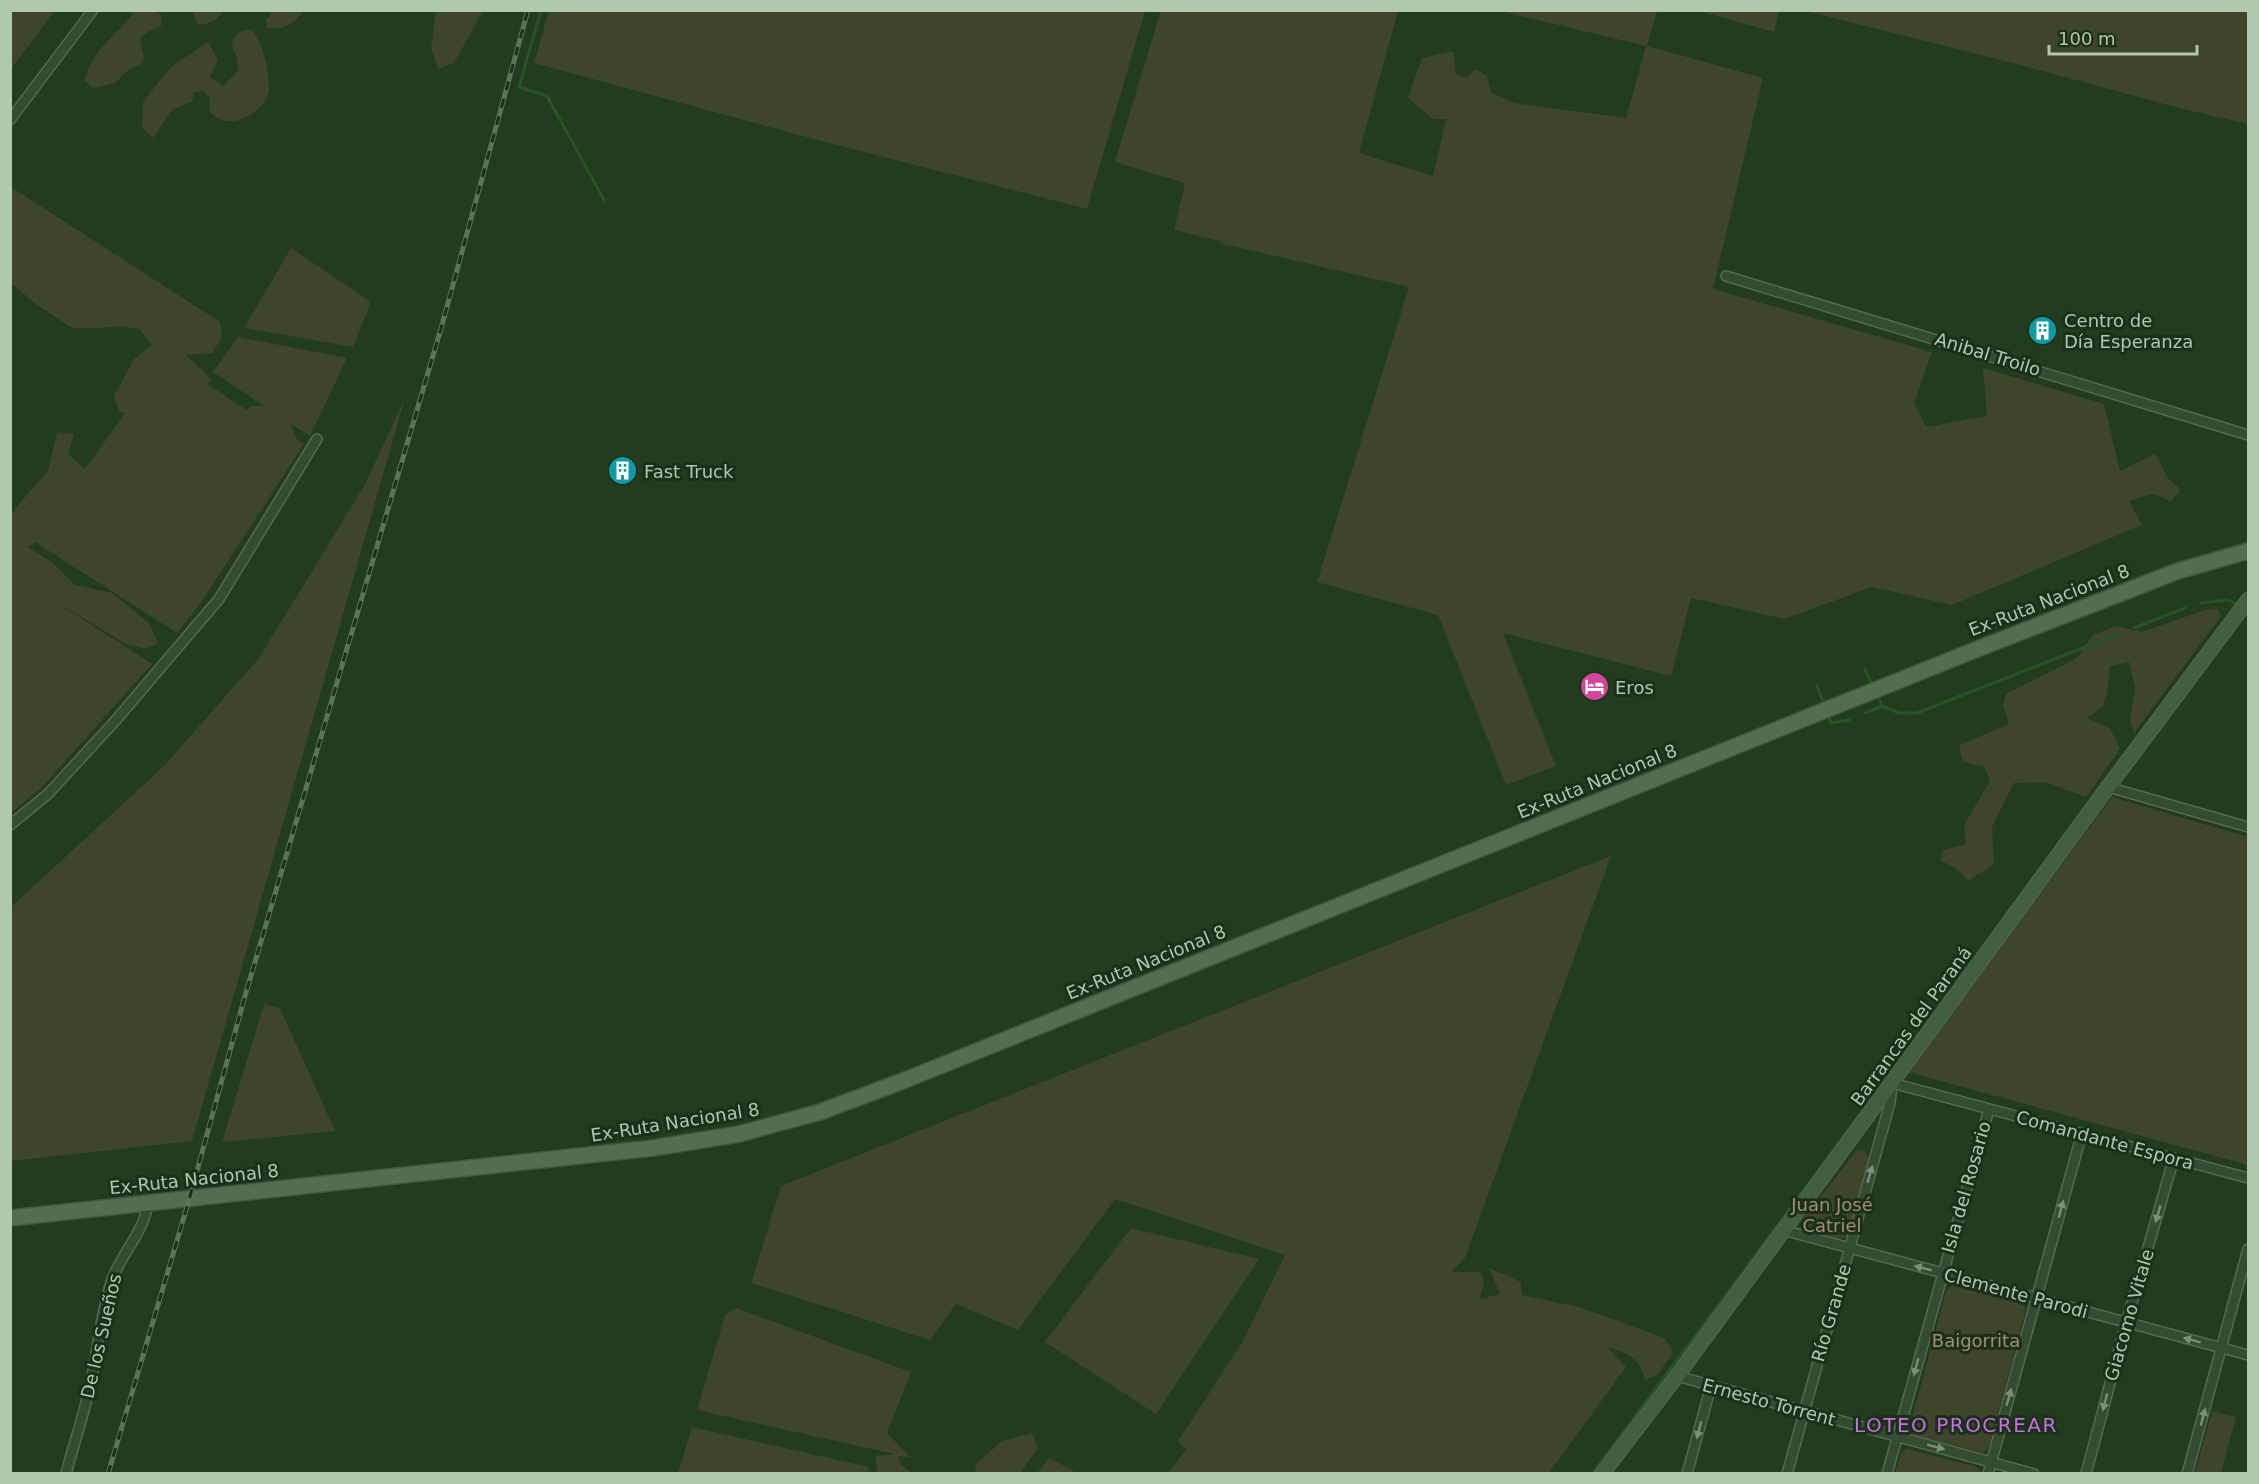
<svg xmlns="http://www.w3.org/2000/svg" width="2259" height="1484" viewBox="0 0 2259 1484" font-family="'DejaVu Sans',sans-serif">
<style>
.green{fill:#3e452a}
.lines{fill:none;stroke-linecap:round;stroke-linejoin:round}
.stream{stroke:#285324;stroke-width:3}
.street-casing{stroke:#536951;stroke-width:12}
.secondary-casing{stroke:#536951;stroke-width:16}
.primary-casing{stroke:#3f553d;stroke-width:18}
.street{stroke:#354c33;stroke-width:9}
.secondary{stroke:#425f41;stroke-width:14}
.primary{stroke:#546c51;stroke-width:15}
.rail-casing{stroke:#597557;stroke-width:5}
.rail{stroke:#1b3019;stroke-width:3;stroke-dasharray:9;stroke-linecap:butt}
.oneway{fill:#799077}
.labels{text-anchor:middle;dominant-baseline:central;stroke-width:6;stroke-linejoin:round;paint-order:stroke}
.poi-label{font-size:18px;fill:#b0c8ae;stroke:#1b3019;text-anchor:start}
.street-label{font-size:18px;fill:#b0c8ae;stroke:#1b3019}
.park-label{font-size:18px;fill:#a58e73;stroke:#1b3019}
.neighbourhood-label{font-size:20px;letter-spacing:1.5px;fill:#c76ee2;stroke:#1b3019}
</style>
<rect width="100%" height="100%" fill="#223c1f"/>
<!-- green -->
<path class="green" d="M11,10L55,11L11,69L10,11Z
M136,10L156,11L161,15L162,25L148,32L140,39L144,58L139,66L128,70L115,83L93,88L84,81C94,47 115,37 136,10Z
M549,10H1145V11L1087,209L825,142L534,63Z
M1161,10L1398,11L1359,153L1433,176L1446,119H1433L1408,98L1422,58L1453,51L1456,74L1467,78L1475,69L1487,76L1491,92L1513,103L1626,118L1646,46L1500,11H1657L1647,46L1763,78L1713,289L1932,352L1914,403L1926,427L1987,416L1983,368L2104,404L2120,471L2155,454L2168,478L2181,490L2171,501L2153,494L2129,501L2142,525L1952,605L1872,587L1784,619L1691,598L1671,676L1503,633L1556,766L1506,785L1438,615L1317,582L1409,287L1219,243L1220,241L1174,230L1185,183L1115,162Z
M193,11V10L223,11C217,21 210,24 199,25L193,14Z
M272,11V10L303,11C297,22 280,33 267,27L266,19L270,16Z
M436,11H483L454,63L438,69L431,48Z
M1699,11H1779L1774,32Z
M1806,11H2248V124L2183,109L2016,64Z
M250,29C262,36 270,75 269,90C267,107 244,123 227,121C221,121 214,115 210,113L209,98L204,91L194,92L192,102L173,109L153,138L142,128L143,102L171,67L208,42L218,60L210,77L223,86L238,71L237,58L231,43L240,31Z
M11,187L220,322L222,338L212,353L186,355L212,380L207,384L248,411L250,406H264L213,372L238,337L347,358L310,436L291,424L296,438L304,444L202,601L177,633L35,542L28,547L53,563L75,585L112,593L149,623L158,643L146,649L126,644L50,598L152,664L42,787L11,813V513L48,471L57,432L74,434L68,454L85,469L125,413L119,412L114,396L134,359L152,345L139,329L120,326L98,328H72L36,304L11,283Z
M291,248L371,302L353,347L244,328Z
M405,398L192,1141L11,1161V907L164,766L259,658L364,486Z
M2218,609L2221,616L2134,733L2130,722L2135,688L2129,662L2110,666L2107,694L2102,707L2087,718L2110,728L2120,749L2086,797L2045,782L2014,783L1992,827L1994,864L1968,881L1958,870L1940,860L1943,850L1966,844L1964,825L1990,781L1984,766L1963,762L1959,745L2009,724L2003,705L2006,694L2077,658L2093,635L2115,626L2142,632L2205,610Z
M2112,797L2248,837V1165L1908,1072L1989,963L1986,958L2027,903L2035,901Z
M1611,856L1465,1258L1451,1272H1481L1484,1282L1480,1299L1500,1294L1489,1268L1521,1282L1522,1295L1579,1307L1665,1338L1673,1353L1657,1375L1645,1380C1640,1359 1628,1352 1608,1348L1626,1367L1549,1473H1168L1186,1450L1178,1441L1243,1341L1285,1255L1115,1199L1018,1330L956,1304L930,1340L751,1283L781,1186Z
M264,1004L280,1008L335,1131L222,1142Z
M1857,1150L1865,1151L1869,1159L1847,1237C1836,1242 1811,1235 1803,1226V1219Z
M1131,1228L1259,1259L1156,1414L1045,1342Z
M1952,1285L2021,1302L2026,1309L1989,1446L1983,1453L1913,1435L1909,1430L1946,1291Z
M736,1308L911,1372L887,1433L911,1458L898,1456L901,1465L913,1473H882L877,1471L876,1456L894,1454L697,1410L725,1315Z
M2212,1411L2236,1417L2221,1473H2195Z
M692,1427L869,1467L868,1473H678Z
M1032,1433L1038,1448L1020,1473H976L975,1465L1002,1441Z
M1907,1449L1977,1467L1981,1473H1895L1901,1453Z
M1049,1458L1077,1473H1037Z"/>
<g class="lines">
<!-- stream -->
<path class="stream" d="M541,10L519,87L547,96L604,200
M2201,603L2228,600L2238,605
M2134,628L2185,608
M1865,669L1871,682
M1817,686L1823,701
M1879,698L1882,706L1899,713H1917L2118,634
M1865,713L1882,706
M1829,718L1831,723L1849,720
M1592,1474L1862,1112"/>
<defs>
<path id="street" d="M10,120L93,10
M1726,276L2248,435
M2108,787L2248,827
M10,825L48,794L116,720L219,599L317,439
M1783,1230L2248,1355
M1677,1376L2034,1474
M66,1474C73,1446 83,1418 89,1390C97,1355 100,1317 111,1282C121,1254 143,1234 148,1204
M1687,1474L1711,1386
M1787,1474L1890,1103L1892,1083L2248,1178
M1887,1474L1989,1109
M1988,1474L2082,1133
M2086,1474L2126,1323L2174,1158
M2187,1474L2248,1249"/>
<path id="secondary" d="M1602,1474L1677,1376L2108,787L2248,600"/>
<path id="primary" d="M10,1218L653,1148L739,1134L820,1112L900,1082L1980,648L2178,571L2248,551"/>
</defs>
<!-- street casing -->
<use href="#street" class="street-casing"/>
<!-- secondary casing -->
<use href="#secondary" class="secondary-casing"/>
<!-- primary casing -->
<use href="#primary" class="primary-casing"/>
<!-- street -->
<use href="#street" class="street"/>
<!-- secondary -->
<use href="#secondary" class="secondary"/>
<!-- primary -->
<use href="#primary" class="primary"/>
<defs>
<path id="rail" d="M108,1474L189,1200L245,996L442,325L528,10"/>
</defs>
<!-- rail casing -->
<use href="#rail" class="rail-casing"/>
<!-- rail -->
<use href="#rail" class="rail"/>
</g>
<!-- one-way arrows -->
<defs><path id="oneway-solid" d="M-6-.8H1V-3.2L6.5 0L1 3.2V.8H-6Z" transform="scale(1.5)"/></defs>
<g class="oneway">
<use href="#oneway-solid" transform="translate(1870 1174) rotate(-74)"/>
<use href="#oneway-solid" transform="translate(2061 1209) rotate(-75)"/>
<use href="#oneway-solid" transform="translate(2158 1214) rotate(106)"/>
<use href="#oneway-solid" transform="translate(1923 1268) rotate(-165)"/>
<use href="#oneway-solid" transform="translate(2192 1340) rotate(-165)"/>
<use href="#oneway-solid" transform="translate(1916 1367) rotate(105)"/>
<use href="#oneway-solid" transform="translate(2009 1397) rotate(-74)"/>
<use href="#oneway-solid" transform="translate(2105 1402) rotate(105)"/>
<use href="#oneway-solid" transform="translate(2203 1417) rotate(-75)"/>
<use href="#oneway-solid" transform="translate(1699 1430) rotate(105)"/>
<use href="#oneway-solid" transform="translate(1936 1447) rotate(15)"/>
</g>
<!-- icons -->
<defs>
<symbol id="building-disc" viewBox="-11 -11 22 22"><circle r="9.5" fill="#0f9aa8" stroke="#1b3019"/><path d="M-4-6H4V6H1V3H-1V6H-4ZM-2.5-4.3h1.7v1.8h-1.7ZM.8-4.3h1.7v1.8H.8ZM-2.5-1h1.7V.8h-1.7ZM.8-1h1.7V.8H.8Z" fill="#fff"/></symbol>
<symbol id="hotel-disc" viewBox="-11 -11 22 22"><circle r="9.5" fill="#d1479c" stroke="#1b3019"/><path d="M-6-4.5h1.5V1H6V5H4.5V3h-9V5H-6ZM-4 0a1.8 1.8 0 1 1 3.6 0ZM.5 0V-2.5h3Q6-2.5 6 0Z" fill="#fff"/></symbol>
</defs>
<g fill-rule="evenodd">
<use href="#building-disc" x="2026" y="314" width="33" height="33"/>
<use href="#building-disc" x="606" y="454" width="33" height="33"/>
<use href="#hotel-disc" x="1578" y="670" width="33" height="33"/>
</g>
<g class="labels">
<!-- poi labels -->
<g class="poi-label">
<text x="2064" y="320">Centro de<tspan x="2064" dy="21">Día Esperanza</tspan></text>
<text x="644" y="471">Fast Truck</text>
<text x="1615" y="687">Eros</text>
</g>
<!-- street labels -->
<g class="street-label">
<text transform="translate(1988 354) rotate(17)">Anibal Troilo</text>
<text transform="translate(2049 600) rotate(-21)">Ex-Ruta Nacional 8</text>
<text transform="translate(1597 781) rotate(-22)">Ex-Ruta Nacional 8</text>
<text transform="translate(1146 962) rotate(-22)">Ex-Ruta Nacional 8</text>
<text transform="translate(1911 1026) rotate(-54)">Barrancas del Paraná</text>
<text transform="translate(675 1122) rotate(-9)">Ex-Ruta Nacional 8</text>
<text transform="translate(2105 1140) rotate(15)">Comandante Espora</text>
<text transform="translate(194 1179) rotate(-6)">Ex-Ruta Nacional 8</text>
<text transform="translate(1966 1187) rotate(-74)">Isla del Rosario</text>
<text transform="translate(2016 1293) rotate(15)">Clemente Parodi</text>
<text transform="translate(1831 1313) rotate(-74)">Río Grande</text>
<text transform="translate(2129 1315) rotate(-74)">Giacomo Vitale</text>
<text transform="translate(101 1336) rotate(-77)">De los Sueños</text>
<text transform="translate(1769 1402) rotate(15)">Ernesto Torrent</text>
</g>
<!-- park labels -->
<g class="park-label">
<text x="1832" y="1204">Juan José<tspan x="1832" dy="21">Catriel</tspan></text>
<text x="1976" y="1340">Baigorrita</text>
</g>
<!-- neighbourhood labels -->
<g class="neighbourhood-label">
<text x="1956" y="1425">LOTEO PROCREAR</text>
</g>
</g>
<!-- border -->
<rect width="2259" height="1484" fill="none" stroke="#b0c8ae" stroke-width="24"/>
<!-- scale -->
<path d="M2049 45v9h148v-9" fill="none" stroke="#b0c8ae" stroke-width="3"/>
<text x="2058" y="45" font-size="18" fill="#b0c8ae" stroke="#1b3019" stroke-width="4.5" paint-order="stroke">100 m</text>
</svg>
